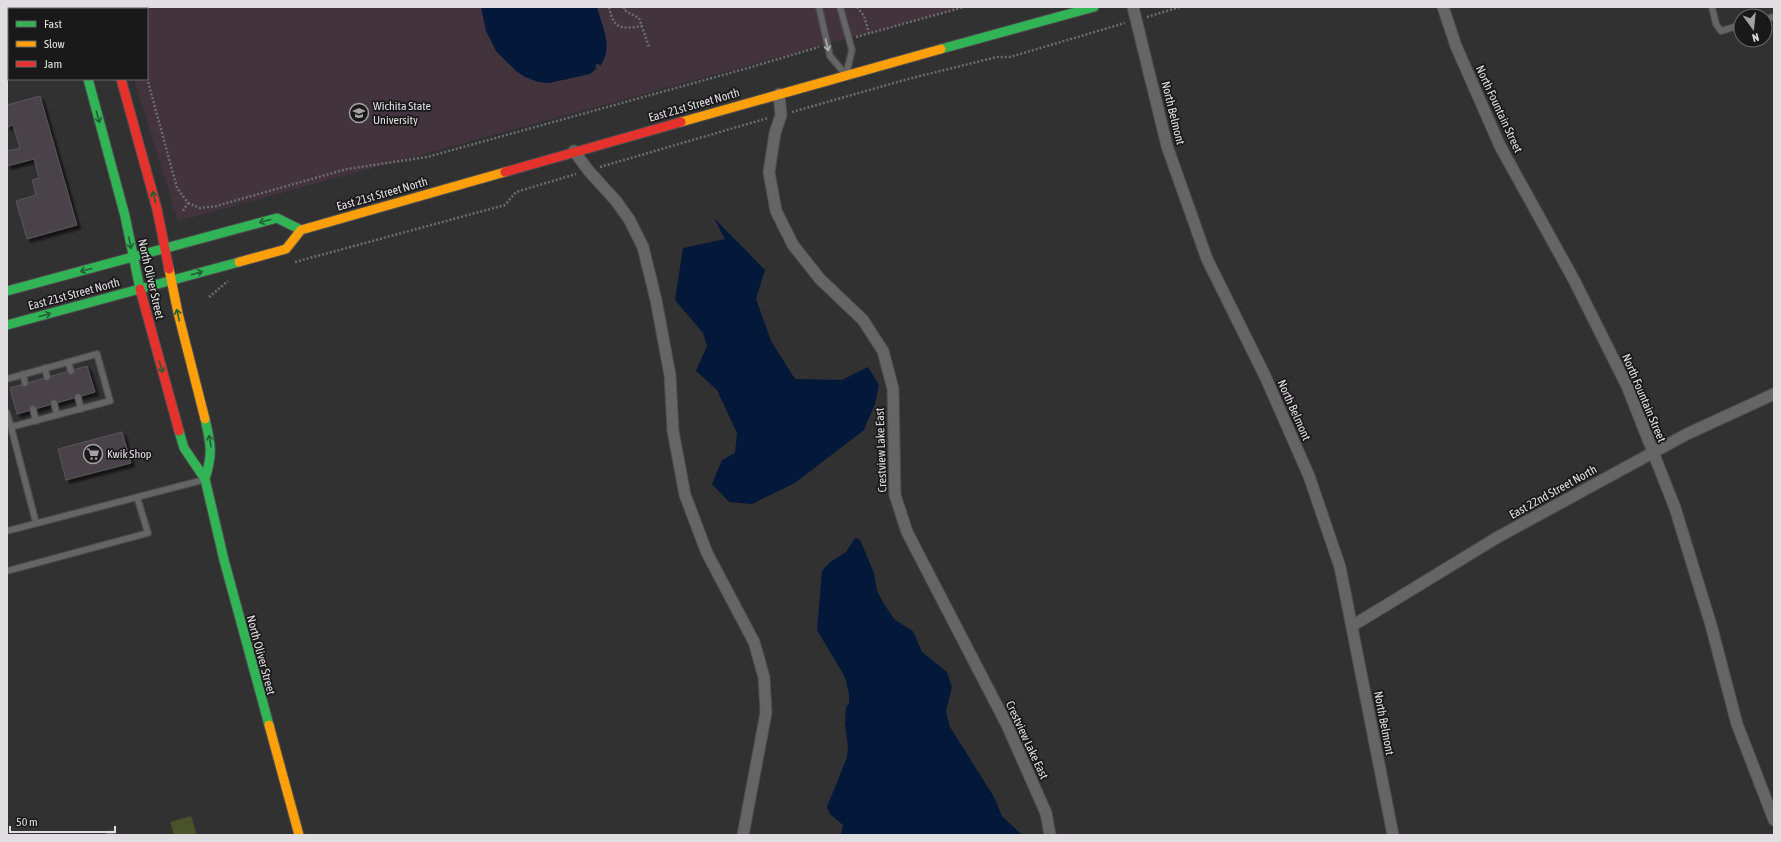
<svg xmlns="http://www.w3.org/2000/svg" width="1781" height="842" viewBox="0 0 1781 842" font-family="'Asap Condensed',sans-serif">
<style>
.education{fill:#42333c}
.green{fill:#495229}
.water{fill:#041839}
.building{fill:#4a434a;stroke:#575657;filter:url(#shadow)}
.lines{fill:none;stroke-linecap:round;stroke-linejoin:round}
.lane-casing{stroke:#4e4d4e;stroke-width:8}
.street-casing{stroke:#4e4d4e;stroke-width:13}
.fast-casing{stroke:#4e4d4e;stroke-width:11}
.slow-casing{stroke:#4e4d4e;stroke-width:11}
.jam-casing{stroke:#4e4d4e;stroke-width:11}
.path{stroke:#6d6c6d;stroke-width:2.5;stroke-dasharray:2 2;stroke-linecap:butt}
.lane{stroke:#666566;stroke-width:5.5}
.street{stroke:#666566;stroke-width:11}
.fast{stroke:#30b455;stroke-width:9}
.slow{stroke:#ff9f0a;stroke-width:9}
.jam{stroke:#e5322d;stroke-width:9}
.oneway{stroke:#afaeaf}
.oneway2{stroke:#245f35}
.labels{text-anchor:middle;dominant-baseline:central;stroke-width:3.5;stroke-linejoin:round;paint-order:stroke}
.street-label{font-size:12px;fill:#e0dee0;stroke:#1a191a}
.poi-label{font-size:12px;fill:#e0dee0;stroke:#1a191a;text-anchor:start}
</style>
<defs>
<filter id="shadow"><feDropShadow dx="3.5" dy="3.5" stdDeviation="1" flood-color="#0009"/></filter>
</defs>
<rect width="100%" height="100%" fill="#323132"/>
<!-- education -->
<path class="education" d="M115,7H963L178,221L134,79H147V9H116Z"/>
<!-- green -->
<path class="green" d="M191,816L197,835H174L170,822Z"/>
<!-- water -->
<path class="water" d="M481,7H597C602,26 614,48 600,66L598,63L595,66L597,68L590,74L549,83L538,82L525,77L516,71L496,51L486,31Z
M714,218L765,270L756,299L771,341L795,379L842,380L868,367L879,385L875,404L864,430L795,483L752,504L729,502L712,484L722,460L735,453L737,433L717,390L696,371L707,346L703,333L675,300L683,248L725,239Z
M855,538L859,539L861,542L874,573L877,591L884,604L895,620L913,631L922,652L947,672L952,687L946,711L950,727L994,797L1002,816L1022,835H841L843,825L830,814L827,807L847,757L848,747L845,724L846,707L849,703V694L845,677L817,630L822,571L829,563L846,552Z"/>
<!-- building -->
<path class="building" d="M7,7H21L22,9H9V16L7,17Z
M40,96L77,225L27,239L16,201L36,195L32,180L39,178L34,159L7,166V151L20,148L13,125L7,127V105Z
M87,366L95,392L17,414L10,388Z
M122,432L131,463L66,480L58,449Z"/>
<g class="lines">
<defs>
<path id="lane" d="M819,7L830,56L846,75L852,50L840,7
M1712,7L1716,24L1721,31L1741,25
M1765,19L1774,17
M68,362L71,371
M45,368L47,377
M23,374L25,383
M7,379L97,354L110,401L11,427L36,523
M78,397L81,409
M54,403L57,415
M33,409L36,421
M7,413L11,427
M7,531L203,480
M7,571L148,533L137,497
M109,835L112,834"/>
<path id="street" d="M1133,7L1167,146L1207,259L1265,376L1309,476L1340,567L1393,835
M1443,7L1456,46L1500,146L1574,280L1627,386L1675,508L1711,625L1737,724L1774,820
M7,48H9
M779,94L781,115L775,133L769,172L776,211L793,245L820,279L863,320L883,351L893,389L895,495L907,532L1007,725L1046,813L1050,835
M574,151L588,170L616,201L629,219L643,247L656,300L670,375L673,431L685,495L707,553L754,642L764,677L766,713L743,835
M1352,626L1498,537L1687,434L1774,394"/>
<path id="fast" d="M941,49L1094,7
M88,79L125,216L140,289
M7,291L277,218L301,230
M7,325L239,262
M205,419C211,445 213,453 205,479
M179,431L184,448L205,479L224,560L269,725"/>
<path id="slow" d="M69,7V9
M102,7V9
M681,122L941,49
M239,262L286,249L301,230L505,172
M169,269L178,313L205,419
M269,725L299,835"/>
<path id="jam" d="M121,79L157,209L169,269
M505,172L681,122
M140,289L179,431"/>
</defs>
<!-- lane casing -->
<use href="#lane" class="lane-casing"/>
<!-- street casing -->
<use href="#street" class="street-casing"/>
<!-- fast casing -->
<use href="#fast" class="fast-casing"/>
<!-- slow casing -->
<use href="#slow" class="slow-casing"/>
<!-- jam casing -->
<use href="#jam" class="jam-casing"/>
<!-- path -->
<path class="path" d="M128,7V9
M609,7C614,30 621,29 642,26
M624,7V10L639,18L649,47
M857,7L864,16L869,33
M1147,17L1180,7
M856,37L964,7
M147,78L177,188L188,203L183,211
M792,112L908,79L997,57H1010L1125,23
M600,167L768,118
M188,203L200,208L216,206L347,169L427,157L748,68L819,47
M295,262L505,205L516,192L576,174
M209,297L228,281"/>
<!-- lane -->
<use href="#lane" class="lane"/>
<!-- street -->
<use href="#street" class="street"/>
<!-- fast -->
<use href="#fast" class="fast"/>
<!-- slow -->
<use href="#slow" class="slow"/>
<!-- jam -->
<use href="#jam" class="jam"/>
</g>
<!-- one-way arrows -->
<defs><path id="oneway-shaft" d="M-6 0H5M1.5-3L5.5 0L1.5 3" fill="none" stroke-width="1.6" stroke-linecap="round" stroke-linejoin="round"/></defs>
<use class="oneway" href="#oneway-shaft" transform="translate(827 45) rotate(76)"/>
<g class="oneway2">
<use href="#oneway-shaft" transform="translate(98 117) rotate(75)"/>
<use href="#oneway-shaft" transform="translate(154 197) rotate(-105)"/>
<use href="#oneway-shaft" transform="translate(265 221) rotate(165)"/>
<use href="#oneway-shaft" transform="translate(130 243) rotate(78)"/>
<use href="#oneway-shaft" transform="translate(86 270) rotate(165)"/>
<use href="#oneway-shaft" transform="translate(197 273) rotate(-16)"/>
<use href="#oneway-shaft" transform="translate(45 315) rotate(-15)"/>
<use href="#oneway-shaft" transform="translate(178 315) rotate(-103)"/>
<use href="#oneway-shaft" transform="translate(161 367) rotate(74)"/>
<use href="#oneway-shaft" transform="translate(210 441) rotate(-99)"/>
</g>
<!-- icons -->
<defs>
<symbol id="university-ring" viewBox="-11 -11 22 22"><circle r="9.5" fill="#1a191a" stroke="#a3a1a3" stroke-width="1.5"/><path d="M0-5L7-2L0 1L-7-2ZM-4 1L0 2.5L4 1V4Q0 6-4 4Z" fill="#a3a1a3"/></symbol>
<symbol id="supermarket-ring" viewBox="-11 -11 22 22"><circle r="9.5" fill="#1a191a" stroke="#a3a1a3" stroke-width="1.5"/><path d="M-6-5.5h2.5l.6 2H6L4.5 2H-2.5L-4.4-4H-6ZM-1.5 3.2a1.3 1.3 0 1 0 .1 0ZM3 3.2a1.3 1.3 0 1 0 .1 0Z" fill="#a3a1a3"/></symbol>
</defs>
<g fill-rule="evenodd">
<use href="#university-ring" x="348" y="102" width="22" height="22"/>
<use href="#supermarket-ring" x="82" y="443" width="22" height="22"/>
</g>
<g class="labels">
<!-- street labels -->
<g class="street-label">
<text transform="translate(694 105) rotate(-16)">East 21st Street North</text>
<text transform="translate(1499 109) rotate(65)">North Fountain Street</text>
<text transform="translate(1173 113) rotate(76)">North Belmont</text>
<text transform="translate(382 194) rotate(-16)">East 21st Street North</text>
<text transform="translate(151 279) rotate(77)">North Oliver Street</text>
<text transform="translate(74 294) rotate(-15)">East 21st Street North</text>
<text transform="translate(1644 398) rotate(67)">North Fountain Street</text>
<text transform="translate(1294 410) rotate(66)">North Belmont</text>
<text transform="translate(881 450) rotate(-92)">Crestview Lake East</text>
<text transform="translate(1553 492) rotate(-29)">East 22nd Street North</text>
<text transform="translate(261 655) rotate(75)">North Oliver Street</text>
<text transform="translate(1384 723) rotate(79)">North Belmont</text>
<text transform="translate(1027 740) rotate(65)">Crestview Lake East</text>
</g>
<!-- poi labels -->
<g class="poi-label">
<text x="373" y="106">Wichita State<tspan x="373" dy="14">University</tspan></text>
<text x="107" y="454">Kwik Shop</text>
</g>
</g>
<!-- border -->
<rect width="1781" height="842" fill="none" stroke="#e0dee0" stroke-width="16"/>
<!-- legend -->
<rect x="8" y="8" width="140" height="72" fill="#1a191a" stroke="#696869"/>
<rect x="16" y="21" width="20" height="6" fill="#30b455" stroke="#696869"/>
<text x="44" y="28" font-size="12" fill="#e0dee0">Fast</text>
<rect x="16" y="41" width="20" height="6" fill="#ff9f0a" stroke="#696869"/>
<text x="44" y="48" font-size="12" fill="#e0dee0">Slow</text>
<rect x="16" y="61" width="20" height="6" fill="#e5322d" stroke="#696869"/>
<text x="44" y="68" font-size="12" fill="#e0dee0">Jam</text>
<!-- north arrow -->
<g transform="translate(1753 28) rotate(165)"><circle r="19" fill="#1a191a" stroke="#696869"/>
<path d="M0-3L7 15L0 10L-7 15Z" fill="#a3a1a3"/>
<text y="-6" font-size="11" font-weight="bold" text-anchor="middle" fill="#e0dee0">N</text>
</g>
<!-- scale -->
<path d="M10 826v6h105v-6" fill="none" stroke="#e0dee0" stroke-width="2"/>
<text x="16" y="826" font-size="12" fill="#e0dee0" stroke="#1a191a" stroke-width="3" paint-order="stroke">50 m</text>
</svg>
